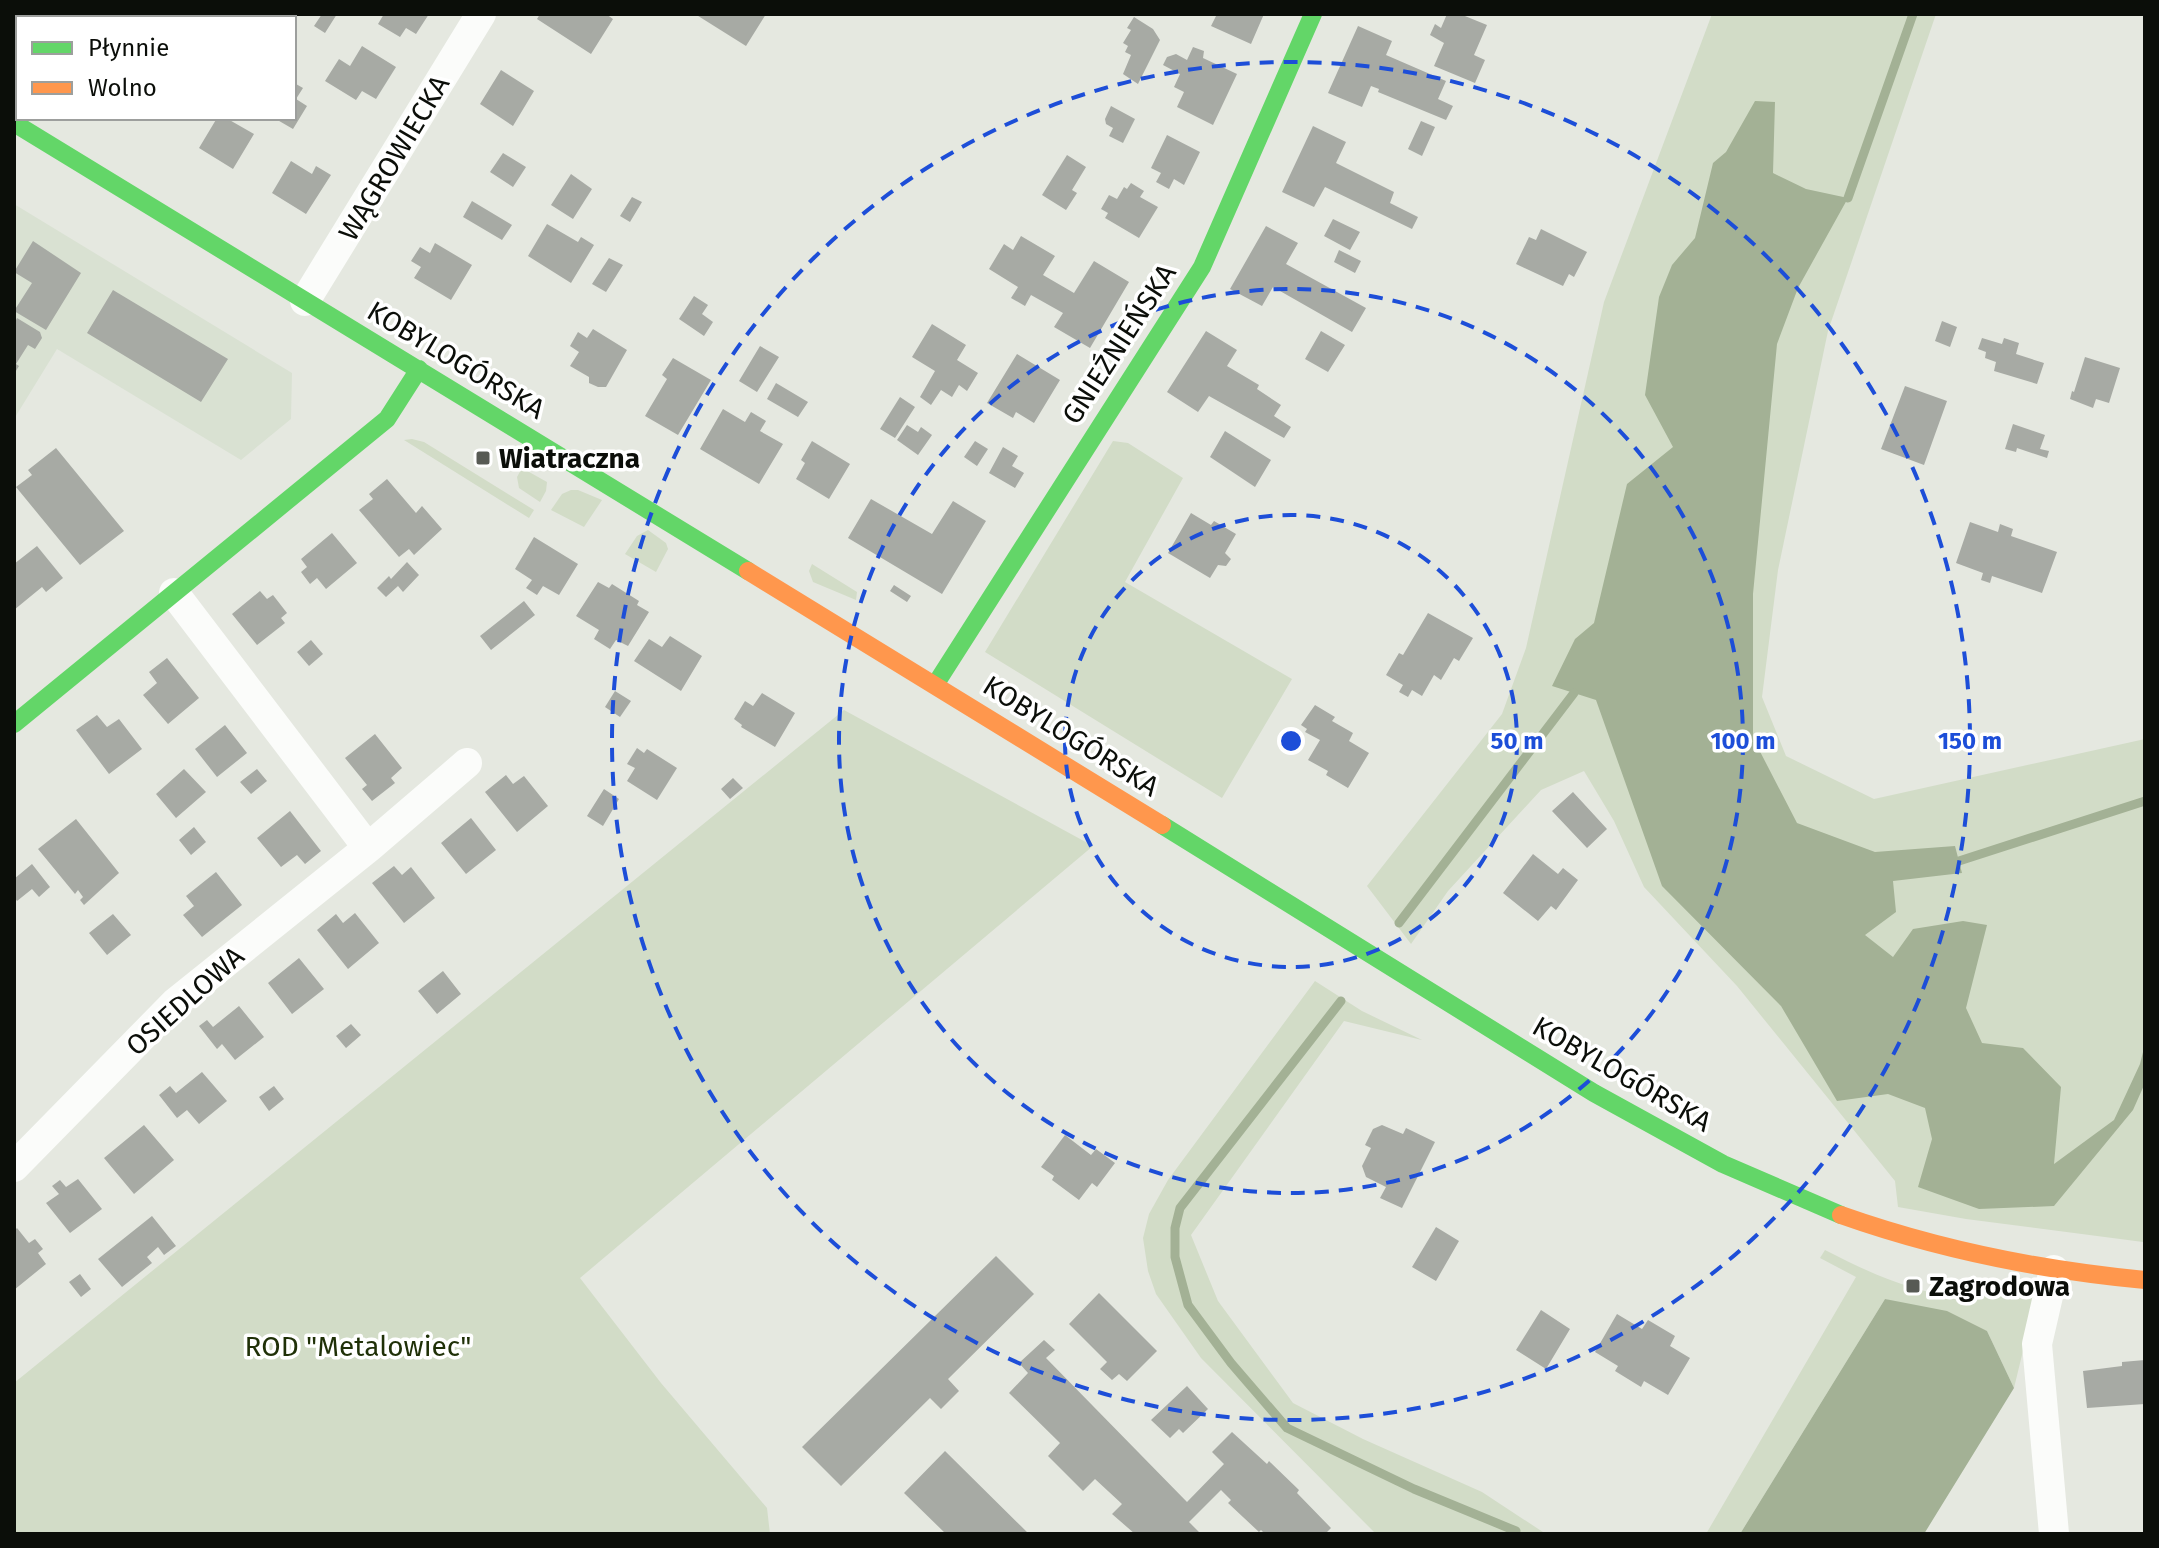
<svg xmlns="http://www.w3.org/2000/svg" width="2159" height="1548" viewBox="0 0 2159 1548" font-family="'Fira Sans',sans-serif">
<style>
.built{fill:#d9e1d2}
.green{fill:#d2dcc7}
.water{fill:#a3b195}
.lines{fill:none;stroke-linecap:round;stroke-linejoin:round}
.stream{stroke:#a3b195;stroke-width:9}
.building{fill:#a7aaa4}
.street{stroke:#fbfcfa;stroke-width:30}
.fast{stroke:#63d668;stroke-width:18}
.slow{stroke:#ff974d;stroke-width:18}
.ring{fill:none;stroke:#1d4ed8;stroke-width:4;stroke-dasharray:14 10}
.poi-dot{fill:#575a54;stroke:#fff;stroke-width:3}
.labels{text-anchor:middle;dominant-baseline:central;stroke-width:7;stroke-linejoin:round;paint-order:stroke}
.street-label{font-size:28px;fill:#0b0e09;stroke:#fff}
.poi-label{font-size:28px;font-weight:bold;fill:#0b0e09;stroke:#fff;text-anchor:start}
.park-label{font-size:28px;fill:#1f3007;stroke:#fff}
.centre{fill:#1d4ed8;stroke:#fff;stroke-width:4}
.ring-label{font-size:24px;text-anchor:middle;font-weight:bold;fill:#1d4ed8;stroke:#fff;stroke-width:7;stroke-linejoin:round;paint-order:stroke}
</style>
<rect width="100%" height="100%" fill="#e5e8e0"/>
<!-- built -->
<path class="built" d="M14,204L292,373L291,419L241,460L57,349L14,419Z"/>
<!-- green -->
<path class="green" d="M1712,14H1936L1828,331L1778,570L1762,697L1786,756L1874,799L2145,739V1240L2143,1242L1966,1219L1898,1207L1895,1181L1737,986L1644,887L1614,821L1584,771L1541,790L1448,891L1411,944L1367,886L1502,714L1526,648L1604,302Z
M412,439L424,442L534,510L529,518L404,440Z
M1113,441L1128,443L1183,478L1125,582L1292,679L1222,798L985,652Z
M522,468L547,482L546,491L540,502L519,488L517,477Z
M571,490H578L602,500L584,527L551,510L562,494Z
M648,530L666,543L668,549L656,572L625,554L637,536Z
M812,564L857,592L856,600L813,582L809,571Z
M844,710L1093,846L580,1278L661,1383L767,1508L770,1534H14V1383Z
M1315,981L1362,1011L1422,1040L1344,1021L1191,1235L1218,1301L1293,1403L1363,1439L1482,1492L1546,1534H1376L1201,1358L1156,1294L1148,1271L1143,1238L1149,1214L1168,1180Z
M1825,1250C1864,1270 1910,1292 1954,1296C1982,1298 2008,1294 2036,1297L2014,1388L1987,1331L1885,1299L1740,1534H1706L1856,1277L1820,1258Z"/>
<!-- water -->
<path class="water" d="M1755,101L1775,102L1773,173L1806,189L1848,198L1798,288L1777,344L1753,594V738L1797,823L1875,852L1955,846L1962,873L1893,881L1896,912L1865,935L1893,957L1913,929L1963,921L1987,925L1966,1008L1982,1043L2023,1048L2061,1087L2054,1164L2114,1120L2140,1064L2145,1044V1083L2133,1110L2054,1206L1979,1209L1918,1187L1932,1139L1925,1108L1888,1094L1837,1101L1781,1006L1662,886L1596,700L1552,686L1575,639L1594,623L1627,484L1673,447L1645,395L1659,297L1672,265L1695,238L1713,163L1726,152Z
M1885,1299L1947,1311L1987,1331L2014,1388L1924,1534H1740Z"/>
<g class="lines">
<!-- stream -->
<path class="stream" d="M1848,198L1913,14
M1959,861L2145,801
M1399,923L1574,693
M1341,1001L1180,1208L1175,1228V1257L1188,1305L1231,1363L1287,1428L1414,1489L1516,1531"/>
</g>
<!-- building -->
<path class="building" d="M14,14H50L56,18H18V37L14,35Z
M322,14H337L325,33L314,26Z
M384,14H429L416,34L406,28L400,37L378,24Z
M540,14H606L613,19L591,54L537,19Z
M695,14H766L746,46Z
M1217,14H1264L1251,44L1211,26Z
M1447,14H1460L1487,25L1474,55L1485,60L1475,83L1434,66L1444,43L1430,35L1435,24L1441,28Z
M1134,17L1153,29L1160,40L1138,84L1123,74L1131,55L1125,52L1128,46L1123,43L1131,30L1127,28Z
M1358,26L1392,41L1386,55L1446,81L1438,99L1453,106L1446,120L1378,92L1379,89L1371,86L1362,107L1328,93Z
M362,46L396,67L376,99L362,91L356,100L325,81L339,59L350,66Z
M1193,47L1204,51L1203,58L1237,74L1213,125L1177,107L1184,92L1174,87L1180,74L1163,65L1167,57L1176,54L1187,60Z
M501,70L534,91L513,126L480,104Z
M296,84L303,88L296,99L307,106L293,129L274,118H294V88Z
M1111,106L1135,119L1123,143L1109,136L1113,128L1106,124L1105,119Z
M217,118H226L254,134L233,169L199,148Z
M1421,121L1435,127L1422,156L1408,149Z
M1313,126L1346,142L1336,163L1394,192L1390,203L1418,217L1412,229L1325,187L1314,207L1282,192Z
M1167,135L1200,152L1184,185L1174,179L1169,189L1156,182L1161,173L1151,168Z
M503,153L526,167L513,187L490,172Z
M1067,155L1086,167L1072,190L1077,193L1066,210L1042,195Z
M291,161L312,174L316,166L331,175L306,214L272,193Z
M571,174L592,189L573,219L551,205Z
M1131,183L1144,191L1140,197L1158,207L1139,238L1105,218L1108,213L1101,209L1109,195L1117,199L1124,187L1127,189Z
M632,197L642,202L630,222L620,216Z
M472,201L512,225L502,240L463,217Z
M1333,219L1360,232L1350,250L1324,236Z
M547,224L578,242L581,237L594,245L571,283L528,256Z
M1266,226L1298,243L1286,264L1366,308L1352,332L1273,287L1262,306L1230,289Z
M1541,229L1587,252L1574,277L1569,274L1563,286L1516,264L1529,237L1536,240Z
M1021,236L1055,256L1043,275L1074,293L1094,261L1129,282L1090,348L1054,327L1063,313L1031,295L1025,306L1011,298L1018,287L989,269L1004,244L1013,250Z
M33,241L81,273L46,330L14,311L32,283L14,272Z
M435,243L472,265L451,300L414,278L421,267L411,261L420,247L430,253Z
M1339,250L1361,261L1355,273L1334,262Z
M609,258L623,265L606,292L592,284Z
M113,290L228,359L201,402L87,333Z
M694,296L708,305L702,314L713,322L704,336L679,319Z
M17,318L40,332L42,338L35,349L28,345L16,364L19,366L14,374V324Z
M1942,321L1957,327L1950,347L1935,341Z
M932,324L966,345L957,360L978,373L967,391L959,385L952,397L941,390L931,405L920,397L935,371L912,357Z
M593,329L627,350L606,387H598L589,383V377L570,366L579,352L570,346L578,332L587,338Z
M1206,331L1237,350L1227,366L1259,385L1257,389L1281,405L1274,416L1291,427L1284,438L1209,396L1198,412L1167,392Z
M1321,331L1345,345L1328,372L1305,359Z
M1982,338L2002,344L2004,338L2019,343L2016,354L2044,363L2037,384L1994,371L1996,362L1985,358L1986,352L1978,349Z
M760,346L779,357L757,392L739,381Z
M1017,354L1060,380L1034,423L1016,412L1013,418L987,403Z
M2085,357L2120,368L2109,403L2096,399L2093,408L2070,399L2072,391L2074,392Z
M673,358L711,380L678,435L645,416L667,379L662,375Z
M776,383L808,402L798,417L767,399Z
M1905,386L1947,401L1924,465L1881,449Z
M900,397L915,407L895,438L880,429Z
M723,409L745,422L751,412L766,421L760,431L783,444L759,484L700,449Z
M2013,424L2045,435L2040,449L2049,451L2047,458L2017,448L2016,452L2005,449Z
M907,425L918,432L921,427L932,435L918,455L897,440Z
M1225,431L1271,460L1255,487L1210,457Z
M812,441L850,464L829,499L796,479L805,463L801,460Z
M975,441L988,449L977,466L964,457Z
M1003,447L1018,456L1012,466L1024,473L1015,488L989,473Z
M56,448L124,531L80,565L16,487L32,475L28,470Z
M387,479L416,513L422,506L442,529L414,555L409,549L399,557L359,510L373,499L369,494Z
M871,499L932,534L953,501L986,521L942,594L848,538Z
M1191,513L1211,525L1214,521L1236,534L1225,553L1231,559L1226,566L1218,565L1210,578L1168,553Z
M1970,522L1998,532L2000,524L2013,529L2011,536L2057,552L2042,593L1992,576L1990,583L1981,580L1983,573L1956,563Z
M332,533L357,563L326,589L317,578L310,584L301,572L307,567L301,559Z
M534,537L578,564L559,595L543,586L537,595L526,588L532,580L515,569Z
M37,546L63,578L46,592L42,587L14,610V564Z
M407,562L419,575L403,592L398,586L386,597L377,588L389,576L391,579Z
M598,582L609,588L612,584L639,601L637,605L649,612L628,646L616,640L610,649L594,639L599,630L576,616Z
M894,585L911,596L907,602L890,591Z
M260,591L267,599L273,595L287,613L281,618L285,623L257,645L232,614Z
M524,601L535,615L491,650L480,636Z
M1428,613L1473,638L1459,661L1454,658L1441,680L1434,675L1422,696L1412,690L1408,697L1399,692L1403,685L1386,675L1399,653L1403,655Z
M670,636L702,656L681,691L634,661L649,639L662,647Z
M311,640L323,654L309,666L297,652Z
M167,658L199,698L168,724L143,695L157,683L149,672Z
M615,691L631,701L620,717L605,707Z
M762,693L795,713L775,747L741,727L742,725L734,719L745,701L753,706Z
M1315,705L1335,717L1332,721L1353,733L1349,741L1369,753L1348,788L1326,775L1328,771L1308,760L1320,740L1305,732L1307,729L1301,725Z
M97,715L107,727L119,719L142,749L109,774L76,730Z
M225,725L247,753L217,777L195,749Z
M375,734L402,768L391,778L395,783L372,801L362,789L367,785L345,758Z
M637,748L644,753L647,749L677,768L657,800L627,781L635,768L627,764Z
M184,769L206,792L176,818L156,794Z
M257,769L267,781L251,794L240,782Z
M506,775L513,784L524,776L548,806L517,832L485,792Z
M733,778L743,788L730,799L721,789Z
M604,789L619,799L603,826L587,816Z
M1573,792L1607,829L1587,848L1552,811Z
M290,811L321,851L305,864L297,855L281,867L257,838Z
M471,818L496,850L466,874L441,843Z
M76,819L119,873L84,905L80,900L83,897L78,890L75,894L38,849Z
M194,827L206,842L191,855L179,840Z
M1533,854L1558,874L1563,868L1578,880L1556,910L1551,906L1538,921L1503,893Z
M32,864L50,887L39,897L32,889L17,901L14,897V879Z
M394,866L402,875L411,867L435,898L404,923L372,883Z
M216,872L242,905L202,937L183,915L194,906L186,896Z
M355,913L379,943L348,969L317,930L336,914L343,923Z
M113,914L131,935L107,955L89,933Z
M299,958L324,989L292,1014L268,983Z
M443,971L461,994L437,1014L418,991Z
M239,1006L264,1037L235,1060L222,1044L217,1049L199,1026L207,1020L213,1027Z
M351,1024L361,1035L346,1048L336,1036Z
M202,1072L227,1101L199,1124L187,1110L177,1118L159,1095L170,1086L176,1093Z
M274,1086L284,1099L269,1111L259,1097Z
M144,1125L174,1160L134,1194L104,1158Z
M1382,1125L1403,1134L1406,1128L1435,1142L1402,1208L1380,1198L1386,1187L1366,1177L1362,1166L1371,1148L1365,1145L1373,1129Z
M1065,1135L1091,1155L1096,1149L1115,1163L1097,1187L1092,1183L1079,1200L1052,1180L1054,1176L1041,1167Z
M78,1179L102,1209L70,1233L46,1203L59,1194L52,1186L60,1180L66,1187Z
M152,1216L176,1246L164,1255L158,1247L147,1257L152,1263L122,1287L98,1259Z
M1436,1227L1459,1241L1436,1281L1412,1267Z
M17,1228L29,1243L35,1239L43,1249L38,1253L46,1264L14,1290V1231Z
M996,1256L1034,1294L948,1379L959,1391L941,1409L930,1398L841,1486L802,1447Z
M80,1274L91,1289L81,1297L69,1282Z
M1099,1293L1157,1351L1127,1381L1119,1374L1112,1380L1100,1369L1107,1362L1069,1324Z
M1541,1310L1570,1329L1546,1369L1516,1350Z
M1617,1314L1642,1329L1648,1320L1675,1336L1670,1346L1690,1358L1668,1395L1644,1381L1641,1387L1615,1371L1618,1366L1595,1352Z
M1044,1340L1055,1350L1046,1358L1187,1502L1224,1464L1212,1452L1232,1432L1267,1464L1269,1461L1299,1490L1297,1493L1331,1528L1325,1534H1265L1261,1530L1259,1532L1228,1503L1231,1500L1221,1490L1189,1522L1201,1534H1135L1112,1514L1122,1504L1095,1479L1083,1491L1048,1456L1060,1443L1009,1393L1028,1373L1019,1363Z
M2145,1360V1404L2087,1408L2083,1371L2122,1366V1362Z
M1187,1386L1208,1409L1183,1433L1179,1429L1170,1438L1151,1420Z
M945,1451L1029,1534H946L904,1493Z"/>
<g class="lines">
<!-- street -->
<path class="street" d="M114,18L117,14
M305,301L481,14
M174,593L368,848
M14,1167L175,1003L368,848L467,763
M2054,1534L2037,1344L2054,1270"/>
<!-- fast -->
<path class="fast" d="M14,123L748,571
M935,685L1202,267L1313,14
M14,724L387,419L419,369
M1162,825L1594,1093L1723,1164L1841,1215"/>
<!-- slow -->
<path class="slow" d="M748,571L1162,825
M1841,1215C1940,1250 2040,1270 2145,1280"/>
</g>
<!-- distance rings -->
<g class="ring">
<circle cx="1291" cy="741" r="226"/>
<circle cx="1291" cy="741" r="452"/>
<circle cx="1291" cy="741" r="679"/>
</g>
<!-- markers -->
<g class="poi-dot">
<rect x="475" y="450" width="16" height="16" rx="4"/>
<rect x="1905" y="1278" width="16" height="16" rx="4"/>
</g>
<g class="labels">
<!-- street labels -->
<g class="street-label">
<text transform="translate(394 158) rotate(-59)">WĄGROWIECKA</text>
<text transform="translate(1119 344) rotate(-57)">GNIEŹNIEŃSKA</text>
<text transform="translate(456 360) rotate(31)">KOBYLOGÓRSKA</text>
<text transform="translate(1071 736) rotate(32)">KOBYLOGÓRSKA</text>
<text transform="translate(185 1001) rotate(-42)">OSIEDLOWA</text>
<text transform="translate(1622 1074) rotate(30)">KOBYLOGÓRSKA</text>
</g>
<!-- poi labels -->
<g class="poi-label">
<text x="499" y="458">Wiatraczna</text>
<text x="1929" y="1286">Zagrodowa</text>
</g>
<!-- park labels -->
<g class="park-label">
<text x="358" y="1346">ROD "Metalowiec"</text>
</g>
</g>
<circle cx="1291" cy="741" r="12" class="centre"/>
<g class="ring-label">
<text x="1517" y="749">50 m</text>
<text x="1743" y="749">100 m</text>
<text x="1970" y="749">150 m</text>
</g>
<!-- border -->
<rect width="2159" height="1548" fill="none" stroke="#0b0e09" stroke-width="32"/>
<!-- legend -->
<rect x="16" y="16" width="280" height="104" fill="#ffffff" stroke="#9d9f9d" stroke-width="2"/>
<rect x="32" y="42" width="40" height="12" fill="#63d668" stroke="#9d9f9d" stroke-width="2"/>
<text x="88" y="56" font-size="24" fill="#0b0e09">Płynnie</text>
<rect x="32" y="82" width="40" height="12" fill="#ff974d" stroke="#9d9f9d" stroke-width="2"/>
<text x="88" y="96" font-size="24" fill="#0b0e09">Wolno</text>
</svg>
